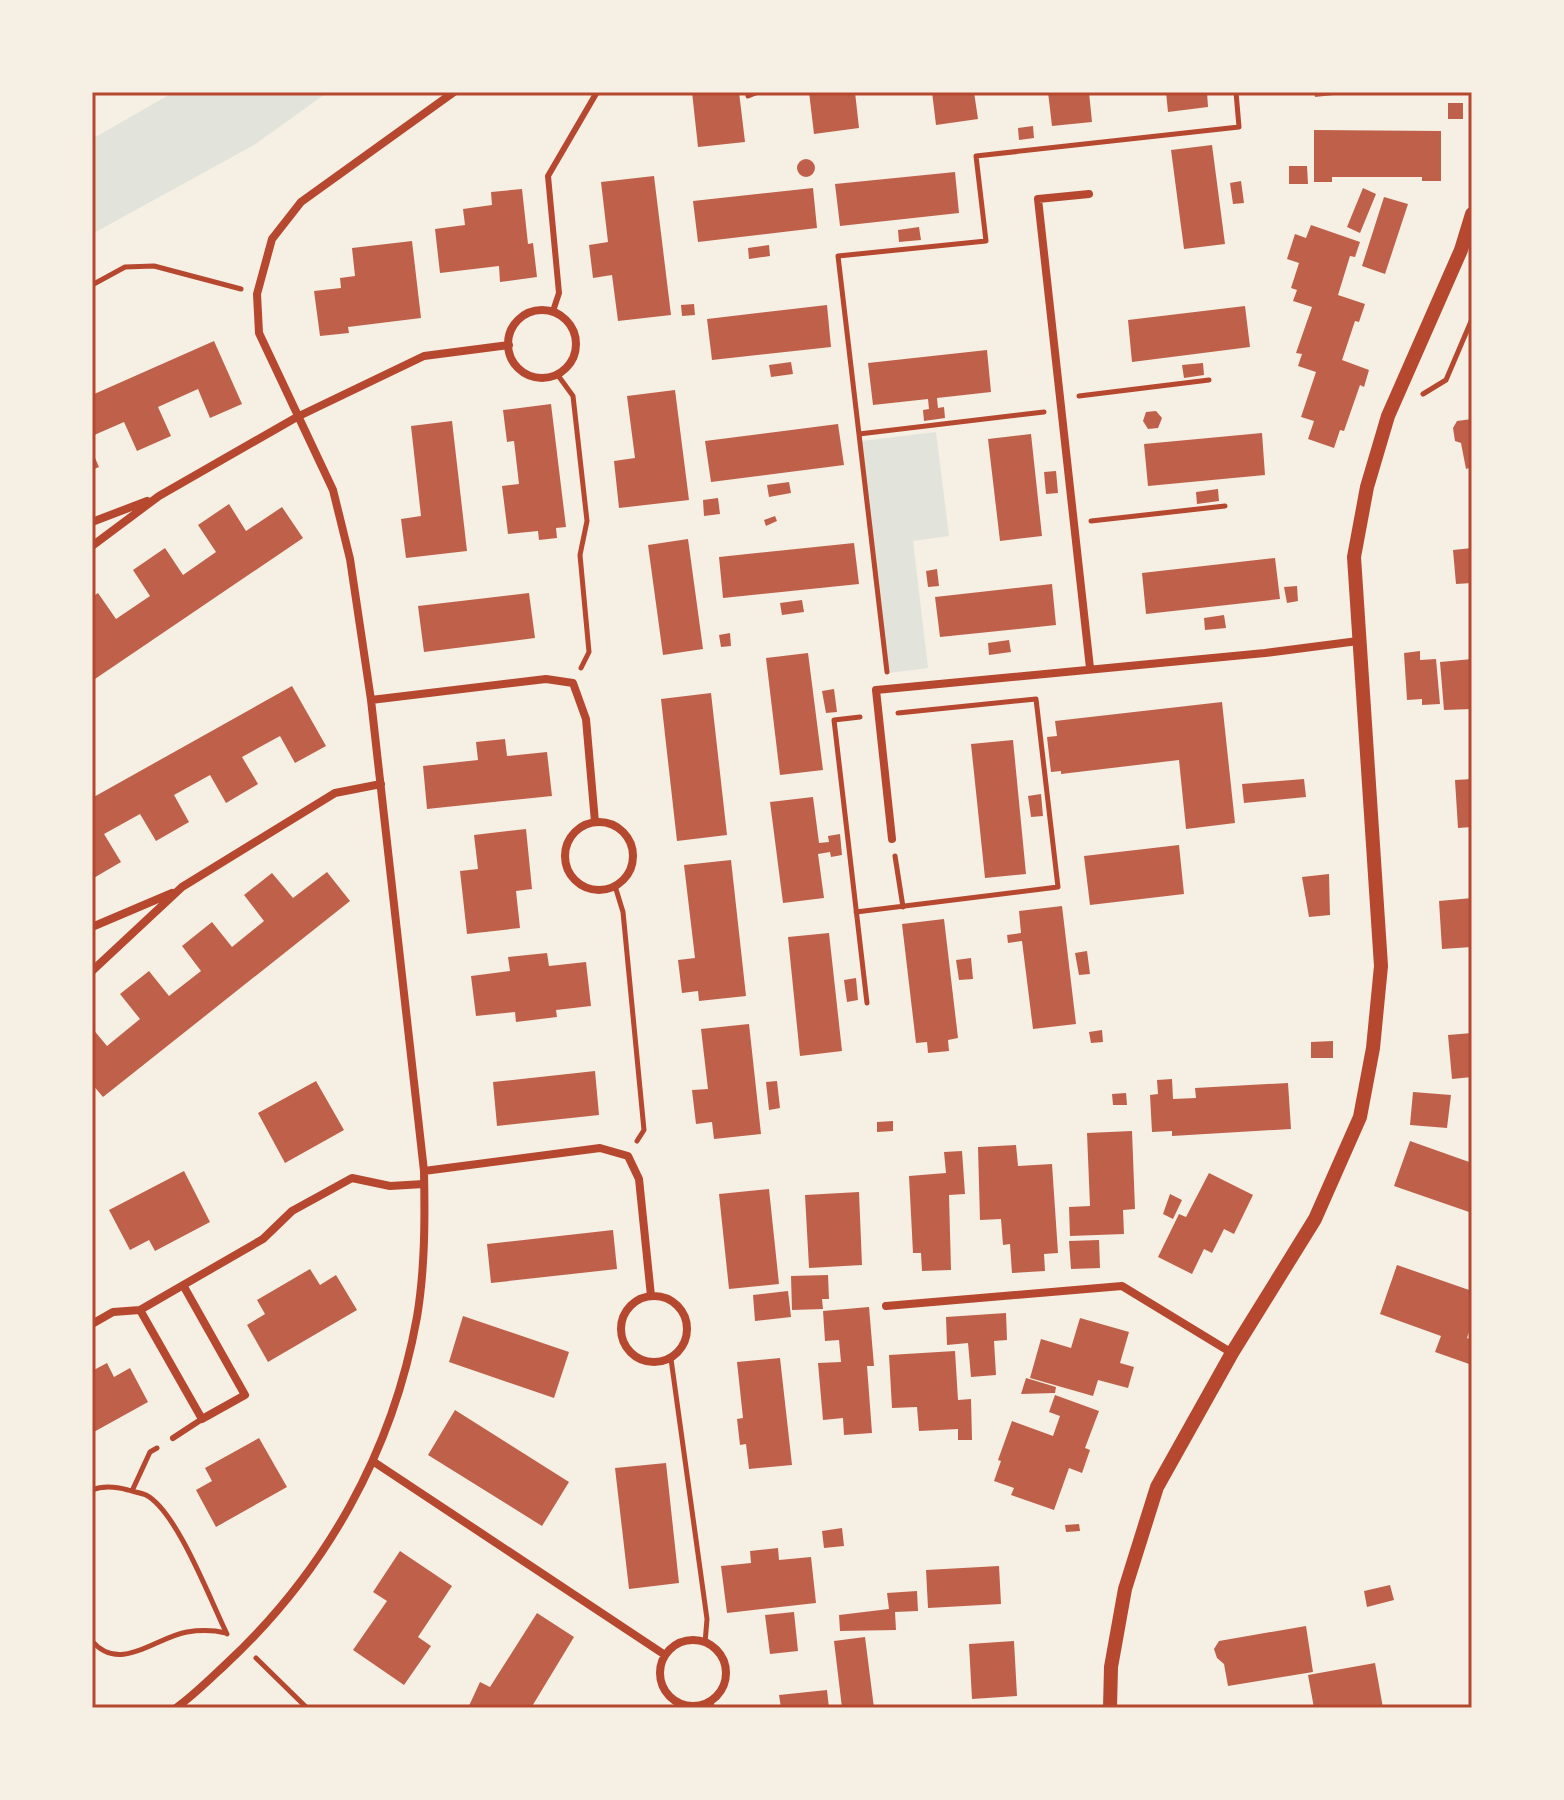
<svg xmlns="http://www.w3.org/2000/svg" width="1564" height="1800" viewBox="0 0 1564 1800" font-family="'Varela Round',sans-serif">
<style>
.green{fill:#e2e4dc}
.building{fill:#bf614a}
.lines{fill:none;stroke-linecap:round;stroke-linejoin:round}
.path{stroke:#b5482f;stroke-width:5}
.service{stroke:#b5482f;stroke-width:6}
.minor{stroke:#b5482f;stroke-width:8}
.tertiary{stroke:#b5482f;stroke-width:14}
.neatline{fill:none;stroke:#b5482f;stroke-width:3}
</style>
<rect width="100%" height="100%" fill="#f6efe4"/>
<!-- green -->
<path class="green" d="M174,92H328L254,145L92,234V139Z
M936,432L949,536L913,541L928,668L889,673L861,441Z"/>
<!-- building -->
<path class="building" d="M692,92H739L745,142L698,147Z
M809,92H855L859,128L814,134Z
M932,92H974L978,119L936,125Z
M1048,92H1089L1092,122L1052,126Z
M1166,92H1207L1208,107L1168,112Z
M1314,92H1343V94L1315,97Z
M1448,103H1463V119H1448Z
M1033,126L1034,138L1019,140L1018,128Z
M1314,130L1441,131V181H1422V177H1332V182H1314Z
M1212,145L1225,244L1184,249L1171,150Z
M797 168a9 9 0 1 1 18 0a9 9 0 1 1-18 0Z
M1289,166H1307L1308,184H1289Z
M955,172L959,213L840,226L835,184Z
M654,176L671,315L618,321L612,275L593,278L589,245L608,242L601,182Z
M1241,181L1244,203L1233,204L1230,183Z
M813,188L817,228L698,242L693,201Z
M1363,188L1376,194L1360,233L1347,227Z
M522,189L528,244L533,243L537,277L500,282L499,266L440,273L435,229L465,225L463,209L492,205L491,192Z
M1384,197L1408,204L1385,274L1362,266Z
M1311,225L1360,242L1355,257L1350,256L1338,295L1365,304L1359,322L1355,321L1342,360L1369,370L1364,387L1360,385L1344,431L1340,430L1334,448L1308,439L1314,421L1301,417L1316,372L1298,366L1302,354L1296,353L1312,307L1293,301L1297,290L1291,288L1299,263L1287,259L1295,234L1306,238Z
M919,227L921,240L899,242L898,230Z
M412,241L421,318L348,327L349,333L320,336L314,291L341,288L340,278L355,276L352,248Z
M769,245L770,256L749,259L748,248Z
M694,304L695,315L682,316L681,305Z
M827,305L831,347L712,360L707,319Z
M1245,306L1250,347L1132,362L1128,320Z
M214,341L242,404L210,418L198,389L158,407L171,436L137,451L124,422L92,436V395Z
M987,350L991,392L937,398L938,408L944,407L945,418L924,421L923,410L929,409L928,399L873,405L868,363Z
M791,362L793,374L771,377L769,365Z
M1203,363L1204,375L1184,378L1182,365Z
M675,390L689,500L619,508L614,461L635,458L627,396Z
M551,404L566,527L556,528L557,538L539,540L538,531L508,534L502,486L519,484L514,441L507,442L503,410Z
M1156,411L1162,418L1158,428L1148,429L1143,421L1146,412Z
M1472,419V467L1466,469L1461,443L1455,441L1453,428L1457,421Z
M452,421L467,551L406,558L401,519L421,516L411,426Z
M838,424L844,465L711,482L705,441Z
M1262,433L1265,475L1148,486L1144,444Z
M1031,434L1042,536L1000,541L988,439Z
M92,451L99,467L92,470Z
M1056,471L1058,493L1046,494L1044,472Z
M789,482L791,493L769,497L767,485Z
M1218,489L1219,501L1197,504L1196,492Z
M718,498L720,514L704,516L703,500Z
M229,504L246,531L282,507L303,538L92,681V597L98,593L116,619L150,596L133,570L165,548L183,575L216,552L198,525Z
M775,516L777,521L766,526L764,520Z
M688,539L703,649L663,655L648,545Z
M854,543L859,584L723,598L719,557Z
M1472,548V583L1456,584L1453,550Z
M1275,558L1280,599L1146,614L1142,573Z
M937,569L939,586L928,587L926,571Z
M1052,584L1056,625L940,637L935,597Z
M1297,586L1298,601L1287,603L1284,587Z
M529,593L535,638L424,652L418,606Z
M802,600L804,612L782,615L780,603Z
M1224,615L1226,628L1205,630L1204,618Z
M730,633L731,646L721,647L719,635Z
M1009,640L1011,652L989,655L988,643Z
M1420,651V660L1436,659L1440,704L1422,705V699L1407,700L1404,653Z
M808,653L823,770L780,775L766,658Z
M1472,659V709L1444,710L1440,662Z
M292,686L326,746L295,763L280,736L242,757L258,784L226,803L210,775L174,795L189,822L156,841L140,814L104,834L121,862L92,879V798Z
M834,689L837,712L826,713L822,691Z
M711,693L727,835L677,841L661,699Z
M1222,702L1235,823L1186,829L1179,760L1061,774V771L1051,772L1047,737L1057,736L1055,721Z
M505,739L507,756L547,752L552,796L427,809L423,766L478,760L476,742Z
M1013,740L1026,874L985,878L971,744Z
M1304,779L1306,797L1244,803L1242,784Z
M1472,779V827L1458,828L1455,780Z
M1041,794L1043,816L1031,817L1028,796Z
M813,797L819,843L829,842L828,836L840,834L842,855L831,857L830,852L818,854L824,898L783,903L770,802Z
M526,829L532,889L516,891L520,928L467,934L460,871L478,869L474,835Z
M1179,845L1184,894L1090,905L1084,856Z
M731,860L746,996L699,1001L698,991L682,993L678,960L695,958L684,865Z
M327,872L350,901L103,1097L92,1084V1028L107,1046L140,1019L120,994L149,971L169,996L201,971L182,946L212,922L232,947L264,921L244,895L272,873L293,898Z
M1329,874L1330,915L1309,917L1302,877Z
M1472,898V947L1442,949L1439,901Z
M1062,906L1076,1024L1033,1029L1022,941L1008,943L1007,935L1021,933L1019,911Z
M944,919L958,1038L948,1040L949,1051L928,1053L927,1042L916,1043L902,924Z
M829,933L842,1051L800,1056L788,937Z
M1087,951L1090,974L1079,975L1075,953Z
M547,953L549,966L586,962L591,1006L556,1010L557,1017L516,1022L515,1012L476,1016L471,976L510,971L508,957Z
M971,958L973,979L959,980L956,960Z
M856,978L858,1000L847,1002L844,980Z
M749,1024L761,1134L714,1139L712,1122L696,1124L692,1090L708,1089L701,1029Z
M1102,1030L1103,1042L1091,1043L1089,1032Z
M1472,1033V1077L1452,1079L1448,1035Z
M1333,1041V1058H1311V1042Z
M595,1071L599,1115L497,1126L493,1082Z
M1172,1079L1173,1099L1196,1098L1195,1088L1288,1083L1291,1129L1172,1136V1131L1152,1132L1150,1095L1158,1094L1157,1080Z
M316,1081L344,1130L285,1163L258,1113Z
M777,1081L780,1108L769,1110L766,1082Z
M1413,1092L1451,1095L1447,1128L1410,1125Z
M1126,1093L1127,1105H1113L1112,1094Z
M893,1121V1131L877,1132V1122Z
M1132,1131L1135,1209L1123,1210L1124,1234L1070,1236L1069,1207L1090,1206L1087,1133Z
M1410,1141L1472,1163V1213L1394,1186Z
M1016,1145L1018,1166L1052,1164L1058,1253L1044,1254L1045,1271L1012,1273L1010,1244L1003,1245L1001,1219L980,1220L978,1147Z
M962,1151L965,1194L949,1195L951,1270L922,1271L921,1253H913L909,1176L946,1173L944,1152Z
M184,1171L210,1222L155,1251L149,1240L130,1250L109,1210Z
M1209,1173L1253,1195L1234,1234L1224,1229L1212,1253L1204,1249L1192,1274L1158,1257L1179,1214L1186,1217Z
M769,1189L779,1284L729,1289L719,1194Z
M859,1192L862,1265L809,1268L805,1195Z
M1170,1194L1182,1200L1173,1219L1163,1214Z
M613,1230L617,1269L491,1283L487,1244Z
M1099,1240L1100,1268L1071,1269L1069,1241Z
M1397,1265L1472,1291V1322L1467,1338L1472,1340V1365L1435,1352L1441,1336L1380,1314Z
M310,1269L320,1285L336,1275L357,1310L268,1362L247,1325L265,1314L257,1300Z
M828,1275L829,1299H822L823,1309L792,1310L791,1276Z
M788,1291L791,1317L755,1321L753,1295Z
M869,1307L874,1366H867L872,1433L844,1435L843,1418L823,1420L818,1363L841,1362L839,1340L825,1341L823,1311Z
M1006,1313L1007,1340L994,1341L996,1375L971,1377L968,1343L947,1345L946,1317Z
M463,1316L569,1352L554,1398L449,1362Z
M1080,1318L1129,1332L1120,1363L1134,1367L1128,1388L1098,1380L1093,1396L1030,1378L1041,1339L1071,1348Z
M955,1351L958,1400L971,1399L972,1440H958V1429L919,1431L917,1407L892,1408L889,1355Z
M780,1358L792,1465L749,1469L746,1444L740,1445L737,1419L743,1418L737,1362Z
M107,1363L114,1377L130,1368L148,1402L92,1433V1371Z
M1026,1378L1056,1387L1055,1393L1021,1394Z
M1055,1395L1099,1411L1085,1448L1090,1450L1082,1473L1069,1468L1054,1510L1011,1495L1014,1488L994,1481L1001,1461L998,1460L1012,1421L1053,1436L1060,1416L1049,1412Z
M455,1410L569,1482L542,1526L428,1455Z
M259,1438L287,1487L216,1527L196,1490L212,1481L205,1468Z
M666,1463L679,1583L629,1589L615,1468Z
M1079,1524L1080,1531L1066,1532L1065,1525Z
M842,1528L844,1546L824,1548L822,1531Z
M778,1548L779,1560L811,1557L816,1603L727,1613L721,1566L751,1563L750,1551Z
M400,1551L452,1586L418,1637L431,1646L404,1685L353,1650L387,1601L373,1592Z
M999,1566L1001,1604L928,1608L926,1570Z
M1390,1585L1394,1600L1367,1607L1364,1591Z
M917,1591L918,1611L895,1612L896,1630L840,1631L839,1615L889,1609L887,1593Z
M794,1612L798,1651L770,1654L765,1615Z
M537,1613L574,1637L531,1708H468L480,1682L490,1687Z
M1306,1626L1313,1672L1228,1686L1224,1664L1217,1658L1214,1649L1219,1641Z
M865,1637L874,1708H842L834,1641Z
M1014,1641L1017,1696L972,1699L969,1644Z
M1375,1663L1383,1708H1314L1308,1675Z
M827,1690L829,1708H781L779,1695Z"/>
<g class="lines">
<!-- path -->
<path class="path" d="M748,96L758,92
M92,285L125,267L154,266L241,289
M557,374L573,396L587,521L580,555L589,652L581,668
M1423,394L1446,380L1472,319
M1079,396L1209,380
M859,434L1044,412
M1091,521L1225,506
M887,672L838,256L986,241L976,156L1239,127L1236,92
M860,717L834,720L867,1003
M895,856L903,907
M615,886L623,912L644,1130L637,1141
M856,912L1058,887L1036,699L898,713
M671,1359L707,1619L705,1643
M92,1490C104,1485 117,1487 128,1490C134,1492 141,1493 146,1495C177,1511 211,1602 227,1634
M132,1491L150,1452L157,1448
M92,1641C120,1674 156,1637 187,1632C200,1630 213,1630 226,1633
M256,1658L307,1708
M711,1700L712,1708"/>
<!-- service -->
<path class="service" d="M553,311L559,293L548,176L597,92
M173,1438L202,1419"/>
<!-- minor -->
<path class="minor" d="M1089,194L1038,199L1090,668
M508 344a34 34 0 1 1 68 0a34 34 0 1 1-68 0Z
M92,522L147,501
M92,546L159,496L297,417L424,356L509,345
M371,700L546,679L573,683L586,719L595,822
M565 856a34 34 0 1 1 68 0a34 34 0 1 1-68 0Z
M892,839L876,690L1265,653L1358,641
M92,927L172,893
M92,971L182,887L335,793L381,784
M424,1171L600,1148L628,1156L639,1179L651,1296
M621 1329a33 33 0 1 1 66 0a33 33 0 1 1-66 0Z
M886,1306L1122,1286L1232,1353
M140,1310L202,1419L245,1395L183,1285
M92,1324L113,1312L140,1310L263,1239L292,1211L352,1178L390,1186L424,1184
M374,1462L665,1655
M660 1673a33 33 0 1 1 66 0a33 33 0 1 1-66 0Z
M176,1708C194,1695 210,1679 226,1664C326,1571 393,1451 417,1317C425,1269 425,1219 424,1171L371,700L350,559L333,490L259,333L257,294L272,239L301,202L454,92"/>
<!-- tertiary -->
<path class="tertiary" d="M1110,1708L1111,1667L1125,1589L1157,1487L1232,1353L1315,1219L1360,1117L1373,1048L1381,966L1354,557L1367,487L1388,416L1461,250L1472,214"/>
</g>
<!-- border -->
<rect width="1564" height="1800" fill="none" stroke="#f6efe4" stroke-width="188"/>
<rect x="94" y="94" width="1376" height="1612" class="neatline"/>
</svg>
